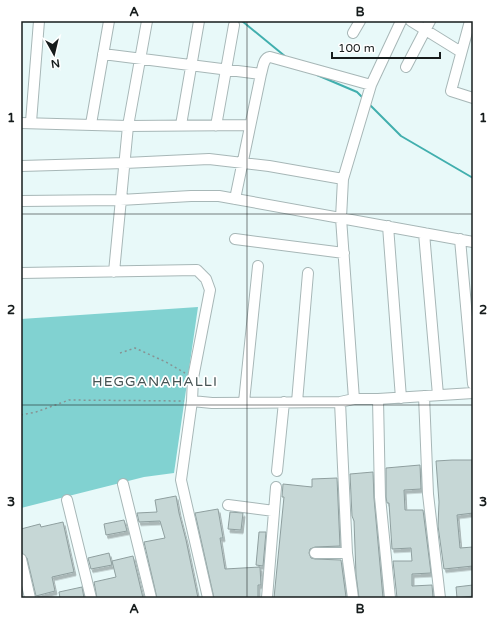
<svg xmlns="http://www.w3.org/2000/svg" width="494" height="619" viewBox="0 0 494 619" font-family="'Varela Round',sans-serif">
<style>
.green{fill:#81d2d1}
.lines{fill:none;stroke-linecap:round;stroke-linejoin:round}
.stream{stroke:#41afae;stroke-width:2}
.building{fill:#c6d7d6;stroke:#8f9f9f;filter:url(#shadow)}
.minor-casing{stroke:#a7b7b7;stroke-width:12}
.path{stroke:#879393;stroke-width:1.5;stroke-dasharray:2 3;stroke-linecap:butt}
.minor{stroke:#fff;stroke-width:10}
.grid{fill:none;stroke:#161c1c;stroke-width:1;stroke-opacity:0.55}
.labels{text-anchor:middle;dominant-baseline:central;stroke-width:3.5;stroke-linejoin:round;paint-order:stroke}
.quarter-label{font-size:14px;letter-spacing:1px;fill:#455353;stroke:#fff}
.neatline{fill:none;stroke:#161c1c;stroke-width:1.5}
.grid-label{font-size:13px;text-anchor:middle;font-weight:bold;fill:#161c1c}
</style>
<defs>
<filter id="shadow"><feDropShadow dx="2" dy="3.5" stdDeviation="0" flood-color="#0004"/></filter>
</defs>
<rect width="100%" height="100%" fill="#e8f9f9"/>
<!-- green -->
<path class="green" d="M198,307L174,473L144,477L21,508V319Z"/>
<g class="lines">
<!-- stream -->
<path class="stream" d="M242,21L286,57
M317,75L357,92L363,98
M369,104L401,136L473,178"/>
</g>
<!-- building -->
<path class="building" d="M452,460H472L473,513L457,515L460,548L473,547V566L444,569L438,526L439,502L436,461Z
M420,465L421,489L404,490L405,510H423L431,573L412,574V586L432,585L433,598H397L393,561H412L411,548L392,549L389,503H387L386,497V468Z
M373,472L374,498L383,598H359L356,575L354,521L352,516L350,474Z
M337,478L340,546L315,547L310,549L309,553L311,558L315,559L341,560L346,597L274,598L284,497H282L283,484L312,487V479Z
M176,496L179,513L186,540L198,598H157L144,542L165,538L160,521L139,522L137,513L157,512L155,500Z
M218,509L223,538H220L225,569L260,567L261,585H258V598H214L195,513Z
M230,512L243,513L241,530L228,529Z
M124,520L127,531L106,535L104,524Z
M63,522L74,572L52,577L55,591L36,596L27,558L22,553L21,546V529L40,524L41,527Z
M259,532H266L263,566L256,565Z
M109,553L112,565L91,569L88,558Z
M133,556L143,598H97L94,582L116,577L112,561Z
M473,585V596L457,598L456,587Z
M82,587L84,598H60L59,592Z"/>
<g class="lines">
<defs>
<path id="minor" d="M411,21L461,52
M470,21L451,91L473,98
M353,33L360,21
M103,54L261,74
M406,67L430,21
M31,122L39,21
M21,123L128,126L250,125
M91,124L109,21
M181,125L199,21
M216,126L234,25
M21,166L125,163L209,159L269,166L343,179
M235,199L261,74C263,68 263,58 270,57L371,85
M21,201L120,200L191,196H219L473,242
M388,226L401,398
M424,233L438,395
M235,239L344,253
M460,239L473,384
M114,272L128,126L147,21
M21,273L197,270L206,279L210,290L193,378L192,401L212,403L340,402L354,399H378L473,393
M424,396L428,494L440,598
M354,399L341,218L343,179L371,85L401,21
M378,399L380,497L390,598
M192,401L181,480L208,598
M244,402L258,266
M297,402L308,273
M340,402L347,553L353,598
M277,471L284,402
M123,484L151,598
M67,500L91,598
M228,505L274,511
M315,553H347
M21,559L30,598
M267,598L276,487"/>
</defs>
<!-- minor casing -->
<use href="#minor" class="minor-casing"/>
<!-- path -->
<path class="path" d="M120,353L135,348L166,362L185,373
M21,415L36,412L69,400L184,401"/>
<!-- minor -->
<use href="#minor" class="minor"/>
</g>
<!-- grid -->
<path class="grid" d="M247,21V598M21,214H473M21,405H473"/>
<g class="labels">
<!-- quarter labels -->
<g class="quarter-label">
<text x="155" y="381">HEGGANAHALLI</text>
</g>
</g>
<!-- border -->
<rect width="494" height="619" fill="none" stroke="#ffffff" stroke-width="44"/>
<!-- north arrow -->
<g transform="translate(54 54) rotate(172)" stroke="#ffffff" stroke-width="3" paint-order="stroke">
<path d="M0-3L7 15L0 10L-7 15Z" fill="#161c1c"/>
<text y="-6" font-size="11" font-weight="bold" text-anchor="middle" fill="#161c1c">N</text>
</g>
<!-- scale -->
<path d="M332 52v6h108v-6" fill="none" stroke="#161c1c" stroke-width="2"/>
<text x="338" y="52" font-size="12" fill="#161c1c" stroke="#ffffff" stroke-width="3" paint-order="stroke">100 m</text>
<rect x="22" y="22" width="450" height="575" class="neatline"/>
<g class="grid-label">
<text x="134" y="16">A</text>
<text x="360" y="16">B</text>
<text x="11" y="122">1</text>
<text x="483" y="122">1</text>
<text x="11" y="314">2</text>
<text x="483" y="314">2</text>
<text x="11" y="506">3</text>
<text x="483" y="506">3</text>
<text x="134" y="613">A</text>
<text x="360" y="613">B</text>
</g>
</svg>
